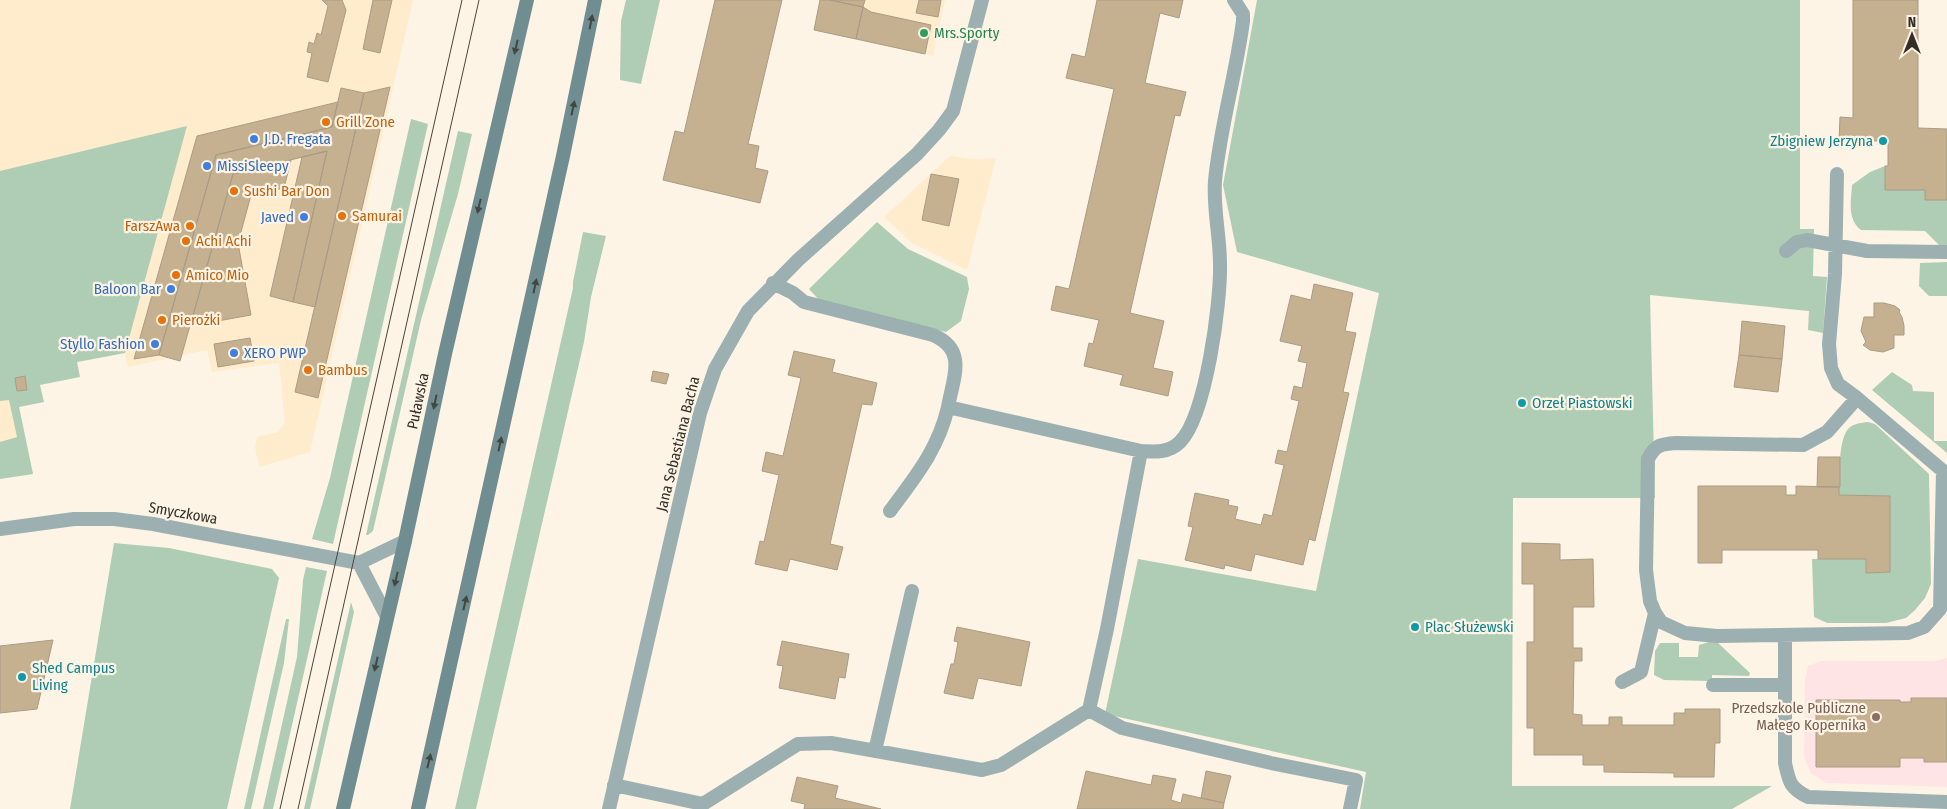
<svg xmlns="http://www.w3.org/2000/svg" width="1947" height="809" viewBox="0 0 1947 809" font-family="'Fira Sans Condensed',sans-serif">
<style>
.built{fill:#feeccc}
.education{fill:#ffe4e5}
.green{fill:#aecdb4}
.building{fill:#c5b190;stroke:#a99c85}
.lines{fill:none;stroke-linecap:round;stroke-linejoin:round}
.minor{stroke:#9cb0b2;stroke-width:14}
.secondary{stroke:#708e91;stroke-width:14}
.tram{stroke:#4a443b;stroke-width:1}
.oneway{fill:#434741}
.leisure-dot{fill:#2e9e5b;stroke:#fdf4e5;stroke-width:2}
.food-dot{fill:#e8710a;stroke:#fdf4e5;stroke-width:2}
.shop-dot{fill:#3f7fe0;stroke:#fdf4e5;stroke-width:2}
.culture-dot{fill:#0f9aa8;stroke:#fdf4e5;stroke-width:2}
.education-dot{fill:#8d6e63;stroke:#fdf4e5;stroke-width:2}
.labels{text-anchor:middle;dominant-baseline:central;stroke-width:4.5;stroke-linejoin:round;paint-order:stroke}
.leisure-label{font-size:15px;fill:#27864d;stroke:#fdf4e5;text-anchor:start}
.food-label{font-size:15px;fill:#c56008;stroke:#fdf4e5;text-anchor:start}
.shop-label{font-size:15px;fill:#366cbe;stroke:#fdf4e5;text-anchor:start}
.culture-label{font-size:15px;fill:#0d838f;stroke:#fdf4e5;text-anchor:start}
.street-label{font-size:15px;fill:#342f26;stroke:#fdf4e5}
.education-label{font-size:15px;fill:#785e54;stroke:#fdf4e5;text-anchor:end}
</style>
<rect width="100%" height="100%" fill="#fdf4e5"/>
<!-- built -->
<path class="built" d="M0,0H413L310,452L259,467L255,447L257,437L278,432L285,422L279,363L212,372L207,350L128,367L125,353L13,375L33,474L0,479Z
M820,0H945L933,56L814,30Z
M950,156L973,159L996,158L967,270L912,243L884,217Z"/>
<!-- education -->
<path class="education" d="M1947,658V787L1826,783L1811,773L1805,760L1804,754L1805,679L1808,666L1821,661H1935Z"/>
<!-- green -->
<path class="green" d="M626,0H660L641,84L620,80L621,21Z
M1257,0H1800V229H1814L1813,276L1827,277L1823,333L1808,330L1809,311L1650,295L1655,498H1513L1512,786H1772L1732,809H1360L1366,772L1105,714L1138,559L1316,591L1379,293L1237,252L1223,185Z
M411,119L428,124L333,544L312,539L330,478Z
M187,126L125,353L77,362L80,377L40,385L44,402L19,407L33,474L0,479V442L17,437L9,400L0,401V171Z
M458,131L472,134L458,194L421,320L373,531L368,535H366Z
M1885,166V190H1925V200H1947V245H1939L1925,231L1861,230C1847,219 1851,202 1852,185L1870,172Z
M877,222L908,249L967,277L969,289L961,321L946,332L821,302L809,289Z
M583,232L606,236L591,297L584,342L476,809H455L573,288V282Z
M1947,262V296H1929L1919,286L1920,263Z
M1892,372L1912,385L1913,391L1934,392V441H1947V453L1872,390Z
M1868,422L1875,424L1929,474L1931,584L1925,598L1915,610L1906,618L1886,623H1827L1814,617L1812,559H1866V573L1890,572V496L1839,495C1839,481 1838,438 1849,428C1855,423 1861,423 1868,422Z
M114,543L169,548L272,569L279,578L227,809H70Z
M306,567L327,571L273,809H263L297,657L303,580Z
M351,602L354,612L310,809H304Z
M286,619H289L284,663L251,809H244Z
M1709,642H1717L1750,673L1749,676L1712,675V679L1710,681L1664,680L1654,675L1655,651L1660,643H1679V657H1698L1699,645Z"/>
<!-- building -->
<path class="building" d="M322,0H342L346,10L328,82L307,77L312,53L307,52L309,42L314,44L317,33L321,35L328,6Z
M373,0H392L380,53L363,49Z
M715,0H782L748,144L759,146L755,168L768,171L760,203L663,180L675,131L684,133Z
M820,0H830L863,7L856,39L814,30Z
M830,0H865L863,7Z
M919,0H941L938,17L916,13Z
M1097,0H1183L1179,18L1160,13L1145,83L1186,92L1180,116L1175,115L1130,313L1164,321L1153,368L1173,372L1168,396L1120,385L1123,375L1084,366L1089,343L1093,344L1099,320L1051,310L1056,286L1069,289L1114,89L1066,78L1072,54L1085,57Z
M1853,0H1918V128L1947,129V200H1925V190H1885V166H1888V141H1839L1840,117L1853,118Z
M863,7L871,12L931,25L925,54L856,39Z
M390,87L318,398L295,392L364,93Z
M341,88L364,93L315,307L293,302L327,151L233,174L180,361L159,355L216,155L332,127Z
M338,102L332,127L216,155L159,355L134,359L197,136Z
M327,151L293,302L270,296L302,157Z
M291,160L284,188L251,195L238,243L251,315L190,326L233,174Z
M931,174L959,179L949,226L922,220Z
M1314,284L1353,293L1345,331L1356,333L1343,392L1349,393L1315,541L1309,539L1303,565L1255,554L1251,571L1225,565L1224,569L1185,560L1193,527L1188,526L1195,493L1229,500L1228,505L1238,507L1235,519L1261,525L1264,514L1272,516L1284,465L1275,463L1278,450L1287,452L1299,401L1291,399L1294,386L1302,388L1307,363L1298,361L1302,346L1280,341L1291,295L1311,300Z
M1874,303H1884L1895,306L1900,310L1899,312L1902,317L1904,326V335H1894V348L1883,352L1870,350L1863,345L1866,342L1861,331L1864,317H1874Z
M1742,321L1785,326L1782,359L1739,355Z
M250,338L254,361L218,367L214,344Z
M794,351L835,360L832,372L877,383L872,405L862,404L830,544L843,547L837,570L790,559L787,571L755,564L760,541L764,542L779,475L762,471L766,452L783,456L801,378L788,375Z
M1739,355L1782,359L1778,392L1734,387Z
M653,371L669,374L666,384L651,381Z
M25,376L27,390L17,391L15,378Z
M1818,457H1840V487H1817Z
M1698,486H1786V495H1796V486L1839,487V495L1890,496V572L1866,573V559H1818V550H1722V563H1698Z
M1522,543L1560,544V560L1593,559L1594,607H1573V648H1582V661H1574L1573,714L1582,715V725H1609V717H1622V725H1674V713H1685V709H1720V743H1715L1714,777H1674V773L1604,772V765H1583V755H1534V728H1527V642H1534V584H1522Z
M957,627L1030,642L1021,686L978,678L973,699L944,693L951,664H954L958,642L954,641Z
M53,640L37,709L0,713V646Z
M782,641L849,654L845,678L839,677L835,699L779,688L783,666L777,665Z
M1911,698H1947V762H1924V758H1900V767H1816V700H1900V702H1911Z
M1086,771L1151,785L1153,775L1176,779L1171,800L1181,803L1183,794L1224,803L1223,809H1077Z
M1206,771L1231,776L1224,803L1201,798Z
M797,777L838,786L835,798L881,809H804L805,804L791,801Z"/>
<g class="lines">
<!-- minor -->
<path class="minor" d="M1837,174L1835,274L1829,344L1831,368L1838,384L1857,398L1943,471L1947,473
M1786,251L1797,242L1807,240L1867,251L1947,252
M773,283L793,293L804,302L933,335C968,350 953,378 948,407L1141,451C1155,452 1169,453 1180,442C1206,416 1221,302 1220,264C1220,236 1213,209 1215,181C1220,127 1236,75 1243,21V14L1234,0
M1857,398L1827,432L1803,445L1676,443C1661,444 1655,445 1648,459L1646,570L1650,601L1655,613L1661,622L1685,633L1717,636L1908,633L1924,627L1940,609L1943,471
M890,511C915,477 938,450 948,407
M0,529L74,519H114L153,524L359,563L405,541
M359,563L387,617
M1785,636V763C1789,782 1790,788 1808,797L1947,802
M1622,682L1641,672L1655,613
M1713,685H1784
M1089,710L1122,728L1271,763L1356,780L1350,809
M875,751L912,591
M614,785L703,804L798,744L831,743L982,770L1001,765L1089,710L1107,629L1141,451
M609,809L700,413L715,369L748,311L798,260L917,154L939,130L953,111L982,0"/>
<!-- secondary -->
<path class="secondary" d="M343,809L405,541L445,354L527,0
M418,809L563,156L595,0"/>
<!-- tram -->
<path class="tram" d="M280,809L462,0
M298,809L479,0"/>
</g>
<!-- one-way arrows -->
<defs><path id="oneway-solid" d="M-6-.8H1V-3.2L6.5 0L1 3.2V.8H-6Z" transform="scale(1.25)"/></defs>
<g class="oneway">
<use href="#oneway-solid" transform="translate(591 22) rotate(-79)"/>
<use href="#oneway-solid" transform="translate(516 47) rotate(103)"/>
<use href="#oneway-solid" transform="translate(573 108) rotate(-78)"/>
<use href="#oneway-solid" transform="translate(479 206) rotate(103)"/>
<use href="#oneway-solid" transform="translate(535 286) rotate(-78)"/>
<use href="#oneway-solid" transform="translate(435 402) rotate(102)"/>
<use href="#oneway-solid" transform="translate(500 444) rotate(-78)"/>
<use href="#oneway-solid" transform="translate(396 579) rotate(103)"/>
<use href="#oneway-solid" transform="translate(465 603) rotate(-77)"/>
<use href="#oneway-solid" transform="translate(376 664) rotate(103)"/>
<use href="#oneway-solid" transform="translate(429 761) rotate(-77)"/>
</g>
<!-- markers -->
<circle class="leisure-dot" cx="924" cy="33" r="5"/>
<g class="food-dot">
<circle cx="326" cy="122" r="5"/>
<circle cx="234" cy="191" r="5"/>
<circle cx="342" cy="216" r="5"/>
<circle cx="190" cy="226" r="5"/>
<circle cx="186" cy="241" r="5"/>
<circle cx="176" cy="275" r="5"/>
<circle cx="162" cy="320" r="5"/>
<circle cx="308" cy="370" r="5"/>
</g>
<g class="shop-dot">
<circle cx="254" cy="139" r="5"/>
<circle cx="207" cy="166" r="5"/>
<circle cx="304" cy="217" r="5"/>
<circle cx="171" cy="289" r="5"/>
<circle cx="155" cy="344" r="5"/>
<circle cx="234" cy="353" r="5"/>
</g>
<g class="culture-dot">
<circle cx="1883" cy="141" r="5"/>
<circle cx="1522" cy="403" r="5"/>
<circle cx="1415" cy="627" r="5"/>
<circle cx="22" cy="677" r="5"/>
</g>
<circle class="education-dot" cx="1876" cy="717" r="5"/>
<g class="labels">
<!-- leisure labels -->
<g class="leisure-label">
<text x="934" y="33">Mrs.Sporty</text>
</g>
<!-- food labels -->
<g class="food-label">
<text x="336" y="122">Grill Zone</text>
<text x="244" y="191">Sushi Bar Don</text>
<text x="352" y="216">Samurai</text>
<text x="180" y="226" text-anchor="end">FarszAwa</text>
<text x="196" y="241">Achi Achi</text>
<text x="186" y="275">Amico Mio</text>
<text x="172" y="320">Pierożki</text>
<text x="318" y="370">Bambus</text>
</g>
<!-- shop labels -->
<g class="shop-label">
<text x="264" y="139">J.D. Fregata</text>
<text x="217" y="166">MissiSleepy</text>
<text x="294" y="217" text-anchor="end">Javed</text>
<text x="161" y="289" text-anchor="end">Baloon Bar</text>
<text x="145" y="344" text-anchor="end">Styllo Fashion</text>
<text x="244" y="353">XERO PWP</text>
</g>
<!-- culture labels -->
<g class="culture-label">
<text x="1873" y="141" text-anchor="end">Zbigniew Jerzyna</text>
<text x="1532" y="403">Orzeł Piastowski</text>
<text x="1425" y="627">Plac Służewski</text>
<text x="32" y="668">Shed Campus<tspan x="32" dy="17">Living</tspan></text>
</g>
<!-- street labels -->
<g class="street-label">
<text transform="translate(418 401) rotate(-78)">Puławska</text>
<text transform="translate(678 444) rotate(-76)">Jana Sebastiana Bacha</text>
<text transform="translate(183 513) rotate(10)">Smyczkowa</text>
</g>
<!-- education labels -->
<g class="education-label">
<text x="1866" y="708">Przedszkole Publiczne<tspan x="1866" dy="17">Małego Kopernika</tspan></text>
</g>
</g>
<!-- north arrow -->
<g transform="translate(1912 35)" stroke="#fdf4e5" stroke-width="4" paint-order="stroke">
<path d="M0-4L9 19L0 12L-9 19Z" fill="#342f26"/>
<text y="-8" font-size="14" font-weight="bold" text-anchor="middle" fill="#342f26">N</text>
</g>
</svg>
